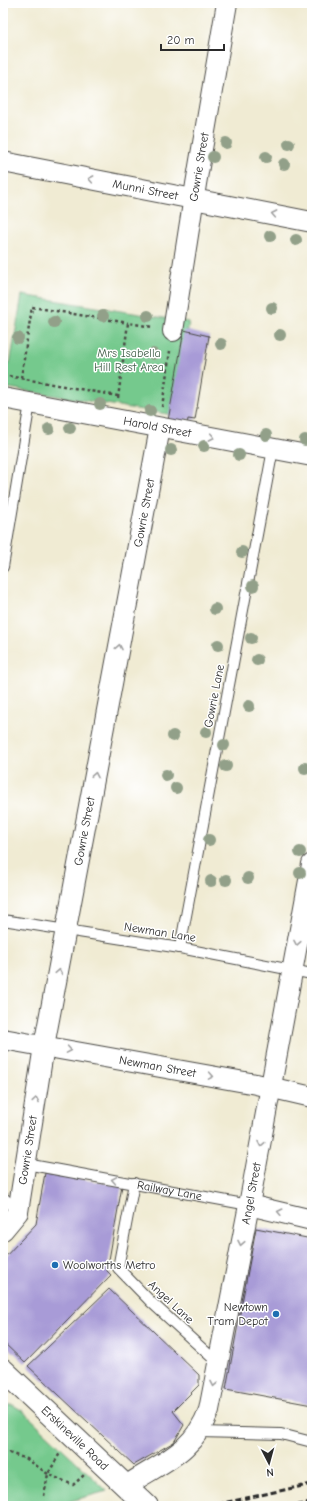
<svg xmlns="http://www.w3.org/2000/svg" width="315" height="1509" viewBox="0 0 315 1509" font-family="'Comic Neue',sans-serif">
<style>
.green{fill:#74c98d;stroke:#507a5c}
.building{fill:#a89bd7}
.lines{fill:none;stroke-linecap:round;stroke-linejoin:round}
.lane-casing{stroke:#494844;stroke-width:12}
.street-casing{stroke:#494844;stroke-width:22}
.primary-casing{stroke:#494844;stroke-width:24}
.path{stroke:#494844;stroke-width:2.5;stroke-dasharray:3 3;stroke-linecap:butt}
.lane{stroke:#fff;stroke-width:10}
.street{stroke:#fff;stroke-width:20}
.primary{stroke:#fff;stroke-width:22}
.rail{stroke:#2b2b2b;stroke-width:3;stroke-dasharray:6 3;stroke-linecap:butt}
.tree{fill:#92a089}
.oneway{stroke:#a0a0a0}
.poi-dot{fill:#1f6fb2;stroke:#fff;stroke-width:1.5}
.labels{text-anchor:middle;dominant-baseline:central;stroke-width:3;stroke-linejoin:round;paint-order:stroke}
.street-label{font-size:12px;fill:#2b2b2b;stroke:#fff}
.park-label{font-size:12px;fill:#45624d;stroke:#fff}
.poi-label{font-size:12px;fill:#2b2b2b;stroke:#fff;text-anchor:start}
</style>
<rect width="100%" height="100%" fill="#fff"/>
<filter id="ink" filterUnits="userSpaceOnUse"><feTurbulence type="fractalNoise" baseFrequency=".025" numOctaves="2"/><feDisplacementMap in="SourceGraphic" scale="8" xChannelSelector="R" yChannelSelector="G"/><feConvolveMatrix kernelMatrix="1 2 1 2 8 2 1 2 1" color-interpolation-filters="sRGB"/></filter>
<filter id="wash" filterUnits="userSpaceOnUse"><feTurbulence type="fractalNoise" baseFrequency=".012" numOctaves="4" result="noise"/><feDisplacementMap in="SourceGraphic" scale="16" xChannelSelector="R" yChannelSelector="G"/><feGaussianBlur stdDeviation="0.9" result="paint"/><feColorMatrix in="noise" values="0 0 0 0 0 0 0 0 0 0 0 0 0 0 0 0 0 1.4 0 .05"/><feComposite in="paint" operator="in"/></filter>
<g filter="url(#wash)">
<rect width="100%" height="100%" fill="#f0ebd3"/>
<!-- green -->
<path class="green" d="M22,295L189,322L173,415L3,387V363L10,364Z
M3,1405H13L23,1411L107,1491L53,1506H3Z"/>
<g id="blocks">
<!-- building -->
<path class="building" d="M184,330L209,336L195,420L188,419L187,425L168,421Z
M45,1173L122,1186L107,1271L111,1275L25,1363L3,1342V1259L36,1224Z
M256,1228L312,1239V1405L226,1389Z
M109,1289L199,1375V1385L173,1411L184,1425L174,1442L134,1465L28,1366Z"/>
</g>
</g>
<g filter="url(#ink)">
<use href="#blocks" fill-opacity="0" stroke="#494844" stroke-width="1"/>
<g class="lines">
<defs>
<g id="lane">
<path d="M3,567L30,403"/>
<path d="M3,920L180,948L312,974"/>
<path d="M180,948L273,449"/>
<path id="s1" d="M26,1164L249,1205"/>
<path d="M134,1183L118,1268L151,1302L218,1363"/>
<path d="M3,1197L18,1212"/>
<path d="M199,1432L281,1434L312,1442"/>
</g>
<g id="street">
<path id="s2" d="M3,162L312,222"/>
<path id="s3" d="M173,331L196,184L227,3"/>
<path id="s4" d="M3,398L312,456"/>
<path id="s5" d="M3,1039L256,1084L312,1097"/>
<path d="M249,1205L312,1220"/>
<path id="s6" d="M3,1230L18,1212L44,1046L160,428"/>
<path id="s7" d="M126,1486C161,1462 193,1454 209,1410L249,1205L312,864"/>
</g>
<g id="primary">
<path id="s8" d="M3,1370L147,1506"/>
</g>
</defs>
<!-- lane casing -->
<use href="#lane" class="lane-casing"/>
<!-- street casing -->
<use href="#street" class="street-casing"/>
<!-- primary casing -->
<use href="#primary" class="primary-casing"/>
<!-- path -->
<path class="path" d="M3,375L118,396
M21,378L32,307L128,323
M118,398L128,323L153,327
M162,407L170,351
M3,1451L27,1459L48,1474L73,1485L84,1475
M44,1496L48,1474L60,1453"/>
<!-- lane -->
<use href="#lane" class="lane"/>
<!-- street -->
<use href="#street" class="street"/>
<!-- primary -->
<use href="#primary" class="primary"/>
<!-- rail -->
<path class="rail" d="M209,1506L312,1484
M288,1506L312,1503"/>
</g>
<!-- trees -->
<g class="tree">
<circle cx="226" cy="143" r="6"/>
<circle cx="289" cy="144" r="6"/>
<circle cx="213" cy="157" r="6"/>
<circle cx="266" cy="157" r="6"/>
<circle cx="284" cy="164" r="6"/>
<circle cx="270" cy="236" r="6"/>
<circle cx="296" cy="240" r="6"/>
<circle cx="272" cy="308" r="6"/>
<circle cx="103" cy="316" r="6"/>
<circle cx="148" cy="316" r="6"/>
<circle cx="54" cy="322" r="6"/>
<circle cx="280" cy="335" r="6"/>
<circle cx="18" cy="338" r="6"/>
<circle cx="221" cy="344" r="6"/>
<circle cx="153" cy="354" r="6"/>
<circle cx="100" cy="404" r="6"/>
<circle cx="150" cy="411" r="6"/>
<circle cx="70" cy="428" r="6"/>
<circle cx="49" cy="429" r="6"/>
<circle cx="266" cy="435" r="6"/>
<circle cx="305" cy="440" r="6"/>
<circle cx="204" cy="446" r="6"/>
<circle cx="171" cy="450" r="6"/>
<circle cx="239" cy="455" r="6"/>
<circle cx="242" cy="552" r="6"/>
<circle cx="253" cy="586" r="6"/>
<circle cx="215" cy="609" r="6"/>
<circle cx="251" cy="638" r="6"/>
<circle cx="218" cy="645" r="6"/>
<circle cx="257" cy="660" r="6"/>
<circle cx="249" cy="706" r="6"/>
<circle cx="206" cy="732" r="6"/>
<circle cx="173" cy="736" r="6"/>
<circle cx="224" cy="745" r="6"/>
<circle cx="226" cy="766" r="6"/>
<circle cx="305" cy="768" r="6"/>
<circle cx="166" cy="775" r="6"/>
<circle cx="176" cy="788" r="6"/>
<circle cx="209" cy="840" r="6"/>
<circle cx="300" cy="852" r="6"/>
<circle cx="300" cy="873" r="6"/>
<circle cx="248" cy="878" r="6"/>
<circle cx="226" cy="880" r="6"/>
<circle cx="211" cy="881" r="6"/>
</g>
<!-- one-way arrows -->
<defs><path id="oneway-chevron" d="M-2-3.5L2.5 0L-2 3.5" fill="none" stroke-width="1.6" stroke-linecap="round" stroke-linejoin="round"/></defs>
<g class="oneway">
<use href="#oneway-chevron" transform="translate(91 179) rotate(-169)"/>
<use href="#oneway-chevron" transform="translate(274 214) rotate(-169)"/>
<use href="#oneway-chevron" transform="translate(212 437) rotate(11)"/>
<use href="#oneway-chevron" transform="translate(119 647) rotate(-79)"/>
<use href="#oneway-chevron" transform="translate(95 775) rotate(-79)"/>
<use href="#oneway-chevron" transform="translate(297 943) rotate(100)"/>
<use href="#oneway-chevron" transform="translate(59 972) rotate(-79)"/>
<use href="#oneway-chevron" transform="translate(69 1050) rotate(10)"/>
<use href="#oneway-chevron" transform="translate(211 1076) rotate(10)"/>
<use href="#oneway-chevron" transform="translate(36 1100) rotate(-81)"/>
<use href="#oneway-chevron" transform="translate(261 1144) rotate(101)"/>
<use href="#oneway-chevron" transform="translate(114 1180) rotate(-170)"/>
<use href="#oneway-chevron" transform="translate(280 1212) rotate(-167)"/>
<use href="#oneway-chevron" transform="translate(241 1243) rotate(101)"/>
<use href="#oneway-chevron" transform="translate(214 1384) rotate(101)"/>
</g>
</g>
<!-- markers -->
<g class="poi-dot">
<circle cx="55" cy="1265" r="4"/>
<circle cx="276" cy="1314" r="4"/>
</g>
<g class="labels">
<!-- street labels -->
<g class="street-label">
<text stroke="none"><textPath href="#s3" startOffset="166">Gowrie Street</textPath></text>
<text stroke="none"><textPath href="#s2" startOffset="145">Munni Street</textPath></text>
<text stroke="none"><textPath href="#s4" startOffset="157">Harold Street</textPath></text>
<text stroke="none"><textPath href="#s6" startOffset="734">Gowrie Street</textPath></text>
<text transform="translate(214 696) rotate(-79)">Gowrie Lane</text>
<text stroke="none"><textPath href="#s6" startOffset="410">Gowrie Street</textPath></text>
<text transform="translate(160 932) rotate(9)">Newman Lane</text>
<text stroke="none"><textPath href="#s5" startOffset="157">Newman Street</textPath></text>
<text stroke="none"><textPath href="#s6" startOffset="86">Gowrie Street</textPath></text>
<text stroke="none"><textPath href="#s1" startOffset="146">Railway Lane</textPath></text>
<text stroke="none"><textPath href="#s7" startOffset="336">Angel Street</textPath></text>
<text transform="translate(171 1302) rotate(43)">Angel Lane</text>
<text stroke="none"><textPath href="#s8" startOffset="99">Erskineville Road</textPath></text>
</g>
<!-- park labels -->
<g class="park-label">
<text x="129" y="353">Mrs Isabella<tspan x="129" dy="14">Hill Rest Area</tspan></text>
</g>
<!-- poi labels -->
<g class="poi-label">
<text x="63" y="1265">Woolworths Metro</text>
<text x="268" y="1307" text-anchor="end">Newtown<tspan x="268" dy="14">Tram Depot</tspan></text>
</g>
</g>
<!-- margin -->
<rect width="315" height="1509" fill="none" stroke="#fff" stroke-width="16"/>
<!-- north arrow -->
<g transform="translate(269 1463) rotate(174)" stroke="#ffffff" stroke-width="3" paint-order="stroke">
<path d="M0-3L7 15L0 10L-7 15Z" fill="#2b2b2b"/>
<text y="-6" font-size="11" font-weight="bold" text-anchor="middle" fill="#2b2b2b">N</text>
</g>
<!-- scale -->
<path d="M161 44v6h63v-6" fill="none" stroke="#2b2b2b" stroke-width="2"/>
<text x="167" y="44" font-size="12" fill="#2b2b2b" stroke="#ffffff" stroke-width="3" paint-order="stroke">20 m</text>
</svg>
